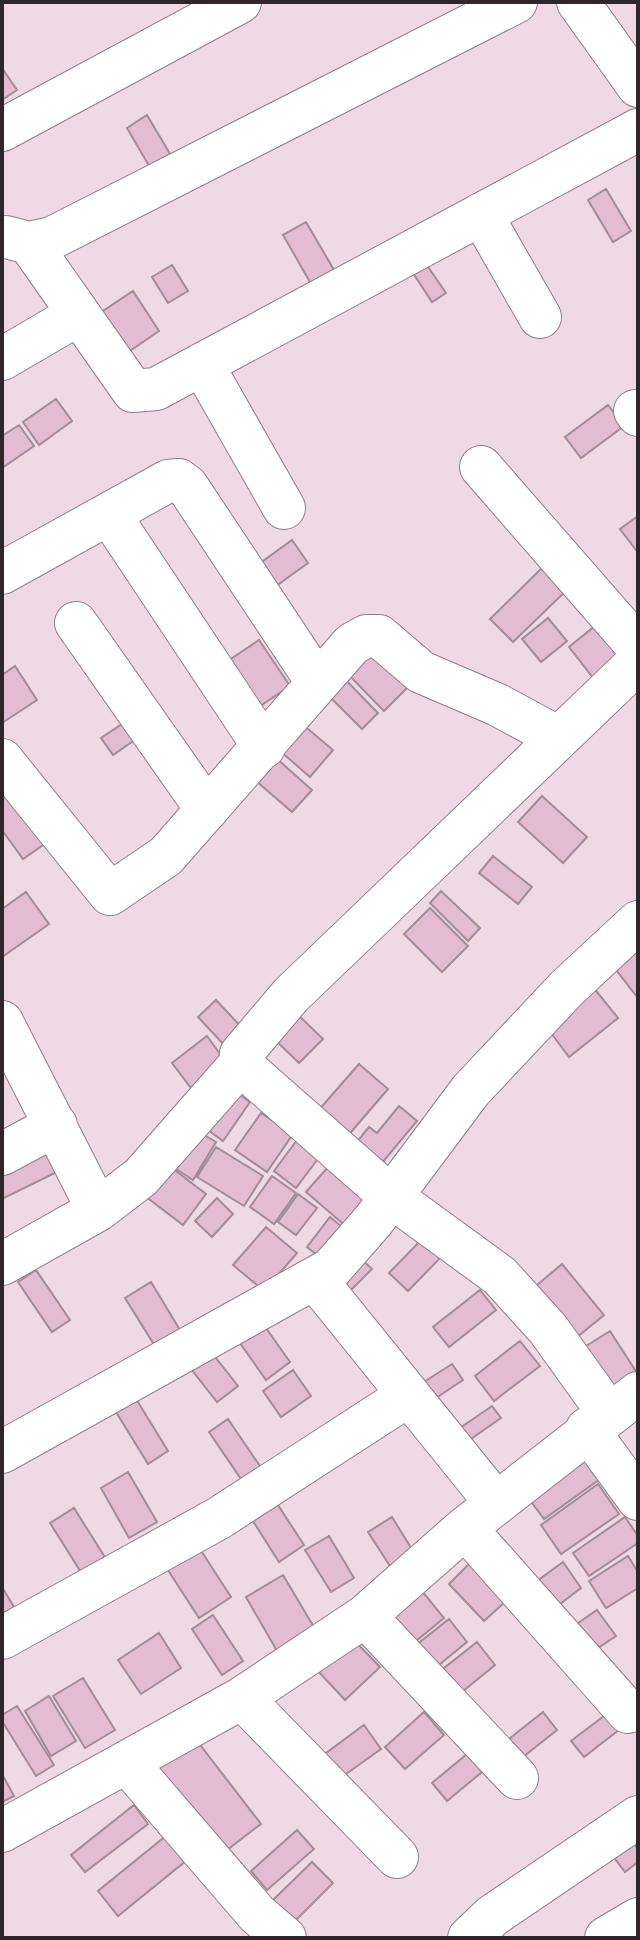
<svg xmlns="http://www.w3.org/2000/svg" width="640" height="1940" viewBox="0 0 640 1940" font-family="Inter,sans-serif">
<style>
.building{fill:#e2bcd0;stroke:#a18c97;stroke-width:2}
.lines{fill:none;stroke-linecap:round;stroke-linejoin:round}
.minor-casing{stroke:#917d88;stroke-width:44}
.minor{stroke:#fff;stroke-width:42}
</style>
<rect width="100%" height="100%" fill="#efd9e4"/>
<!-- building -->
<path class="building" d="M2,68L17,90L2,100Z
M147,115L173,159L152,171L127,128Z
M606,189L631,231L613,242L588,200Z
M306,222L337,275L314,289L283,235Z
M422,258L446,293L432,302L409,267Z
M172,265L188,291L168,303L152,277Z
M133,291L159,331L124,355L97,315Z
M56,399L72,421L39,445L23,422Z
M608,405L624,426L581,458L565,437Z
M19,425L34,446L2,468V436Z
M638,516V549L636,550L620,529Z
M292,540L308,563L265,594L249,571Z
M549,561L572,585L513,642L490,619Z
M548,618L567,641L541,662L522,639Z
M600,622L625,654L594,679L569,647Z
M259,640L290,686L250,713L219,667Z
M366,645L408,687L384,711L342,668Z
M15,666L37,700L2,723V675Z
M334,668L378,713L362,729L318,685Z
M295,718L333,750L310,777L272,744Z
M128,720L139,737L113,755L101,738Z
M267,750L312,790L292,812L247,773Z
M2,783L46,843L23,859L2,830Z
M542,796L587,837L563,863L518,822Z
M493,856L532,887L518,904L479,873Z
M441,891L480,928L468,941L430,903Z
M26,892L49,924L2,957V909Z
M430,908L468,946L442,972L404,934Z
M638,951V998L613,966Z
M593,987L618,1018L569,1057L545,1025Z
M216,1000L245,1031L227,1048L198,1017Z
M291,1008L323,1039L299,1063L267,1032Z
M207,1036L226,1062L191,1088L172,1063Z
M359,1064L388,1089L340,1145L310,1120Z
M227,1086L250,1102L223,1141L200,1124Z
M399,1106L417,1121L377,1169L352,1148L369,1127L377,1133Z
M261,1113L293,1134L267,1172L235,1150Z
M192,1128L216,1142L193,1180L170,1165Z
M48,1139L63,1169L2,1199V1162Z
M297,1140L320,1156L296,1188L274,1171Z
M216,1147L263,1176L244,1206L197,1177Z
M168,1165L206,1194L183,1225L145,1196Z
M329,1166L371,1202L348,1228L306,1192Z
M272,1176L296,1193L274,1224L250,1207Z
M298,1194L317,1208L296,1235L278,1222Z
M217,1198L233,1214L212,1237L195,1221Z
M330,1217L349,1233L326,1262L307,1247Z
M266,1227L297,1253L264,1291L233,1265Z
M426,1235L445,1253L408,1291L389,1273Z
M354,1252L372,1269L340,1301Z
M562,1264L604,1315L565,1347L524,1296Z
M36,1270L70,1320L52,1332L18,1282Z
M151,1282L183,1335L158,1351L125,1298Z
M480,1290L496,1310L449,1347L433,1327Z
M259,1318L290,1362L266,1380L235,1336Z
M610,1331L637,1373L603,1396L575,1353Z
M520,1341L540,1366L494,1401L475,1376Z
M205,1344L238,1386L217,1402L184,1360Z
M452,1364L463,1380L424,1406L413,1389Z
M293,1370L311,1396L281,1417L263,1391Z
M133,1394L168,1451L148,1464L113,1407Z
M492,1406L501,1418L465,1443L457,1430Z
M228,1419L262,1469L243,1482L209,1432Z
M577,1447L600,1479L544,1519L521,1488Z
M128,1472L157,1522L129,1538L101,1488Z
M598,1484L619,1514L561,1554L541,1525Z
M276,1502L304,1545L279,1562L251,1518Z
M74,1508L108,1562L84,1577L50,1523Z
M392,1517L413,1551L390,1566L368,1532Z
M625,1517L638,1536V1543L589,1576L573,1553Z
M329,1536L354,1578L331,1592L305,1550Z
M198,1546L231,1597L199,1618L166,1567Z
M628,1556L638,1572V1588L606,1608L589,1581Z
M563,1562L581,1588L552,1610L533,1584Z
M469,1564L505,1602L484,1621L449,1584Z
M283,1575L315,1629L277,1651L246,1597Z
M2,1587L14,1607L2,1614Z
M422,1591L444,1618L405,1650L383,1623Z
M597,1610L616,1636L586,1656L568,1630Z
M213,1615L243,1661L222,1675L192,1629Z
M449,1619L467,1642L429,1673L410,1650Z
M159,1633L181,1668L141,1694L118,1660Z
M352,1638L380,1667L345,1700L317,1670Z
M477,1642L495,1665L457,1696L439,1672Z
M83,1678L115,1730L85,1748L53,1696Z
M49,1696L76,1741L51,1756L25,1711Z
M17,1706L54,1765L36,1776L2,1721V1715Z
M612,1710L624,1726L584,1757L571,1741Z
M424,1712L444,1735L405,1769L385,1747Z
M543,1712L557,1730L514,1764L500,1746Z
M364,1725L381,1749L339,1779L322,1756Z
M191,1733L261,1824L223,1853L153,1763Z
M467,1754L482,1772L447,1801L432,1783Z
M2,1774L14,1796L2,1802Z
M134,1805L148,1824L85,1872L71,1855Z
M297,1830L314,1849L267,1890L251,1871Z
M625,1832L638,1849V1862L625,1872L606,1847Z
M167,1835L187,1860L118,1916L98,1891Z
M312,1862L333,1883L294,1922L273,1900Z"/>
<g class="lines">
<defs>
<path id="minor" d="M578,2L638,86
M2,130L240,2
M481,214L540,317
M6,237L29,243L52,238L516,2
M29,243L133,391L156,389L638,130
M2,359L79,314
M202,364L284,508
M635,411L638,415
M481,467L638,647
M109,514L264,747
M2,573L168,481L179,480L187,486L317,682
M76,623L207,810
M2,760L110,894L166,856L352,644L366,636H379L421,672L498,705L557,737
M2,1022L98,1210
M2,1154L56,1125
M2,1264L98,1210L141,1177L242,1062
M316,1280L496,1503
M609,1414L548,1329L500,1276L389,1195L247,1070L241,1054L291,995L638,662
M587,1429L638,1499
M2,1452L331,1269L373,1221L471,1090L567,988L638,922
M465,1528L628,1712
M365,1616L517,1778
M2,1638L219,1518L409,1395
M242,1698L397,1857
M128,1764L257,1914L285,1938
M2,1831L242,1698L365,1616L465,1528L638,1393
M469,1938L492,1916L638,1817
M606,1938L638,1919"/>
</defs>
<!-- minor casing -->
<use href="#minor" class="minor-casing"/>
<!-- minor -->
<use href="#minor" class="minor"/>
</g>
<!-- border -->
<rect width="640" height="1940" fill="none" stroke="#2f262b" stroke-width="8"/>
</svg>
